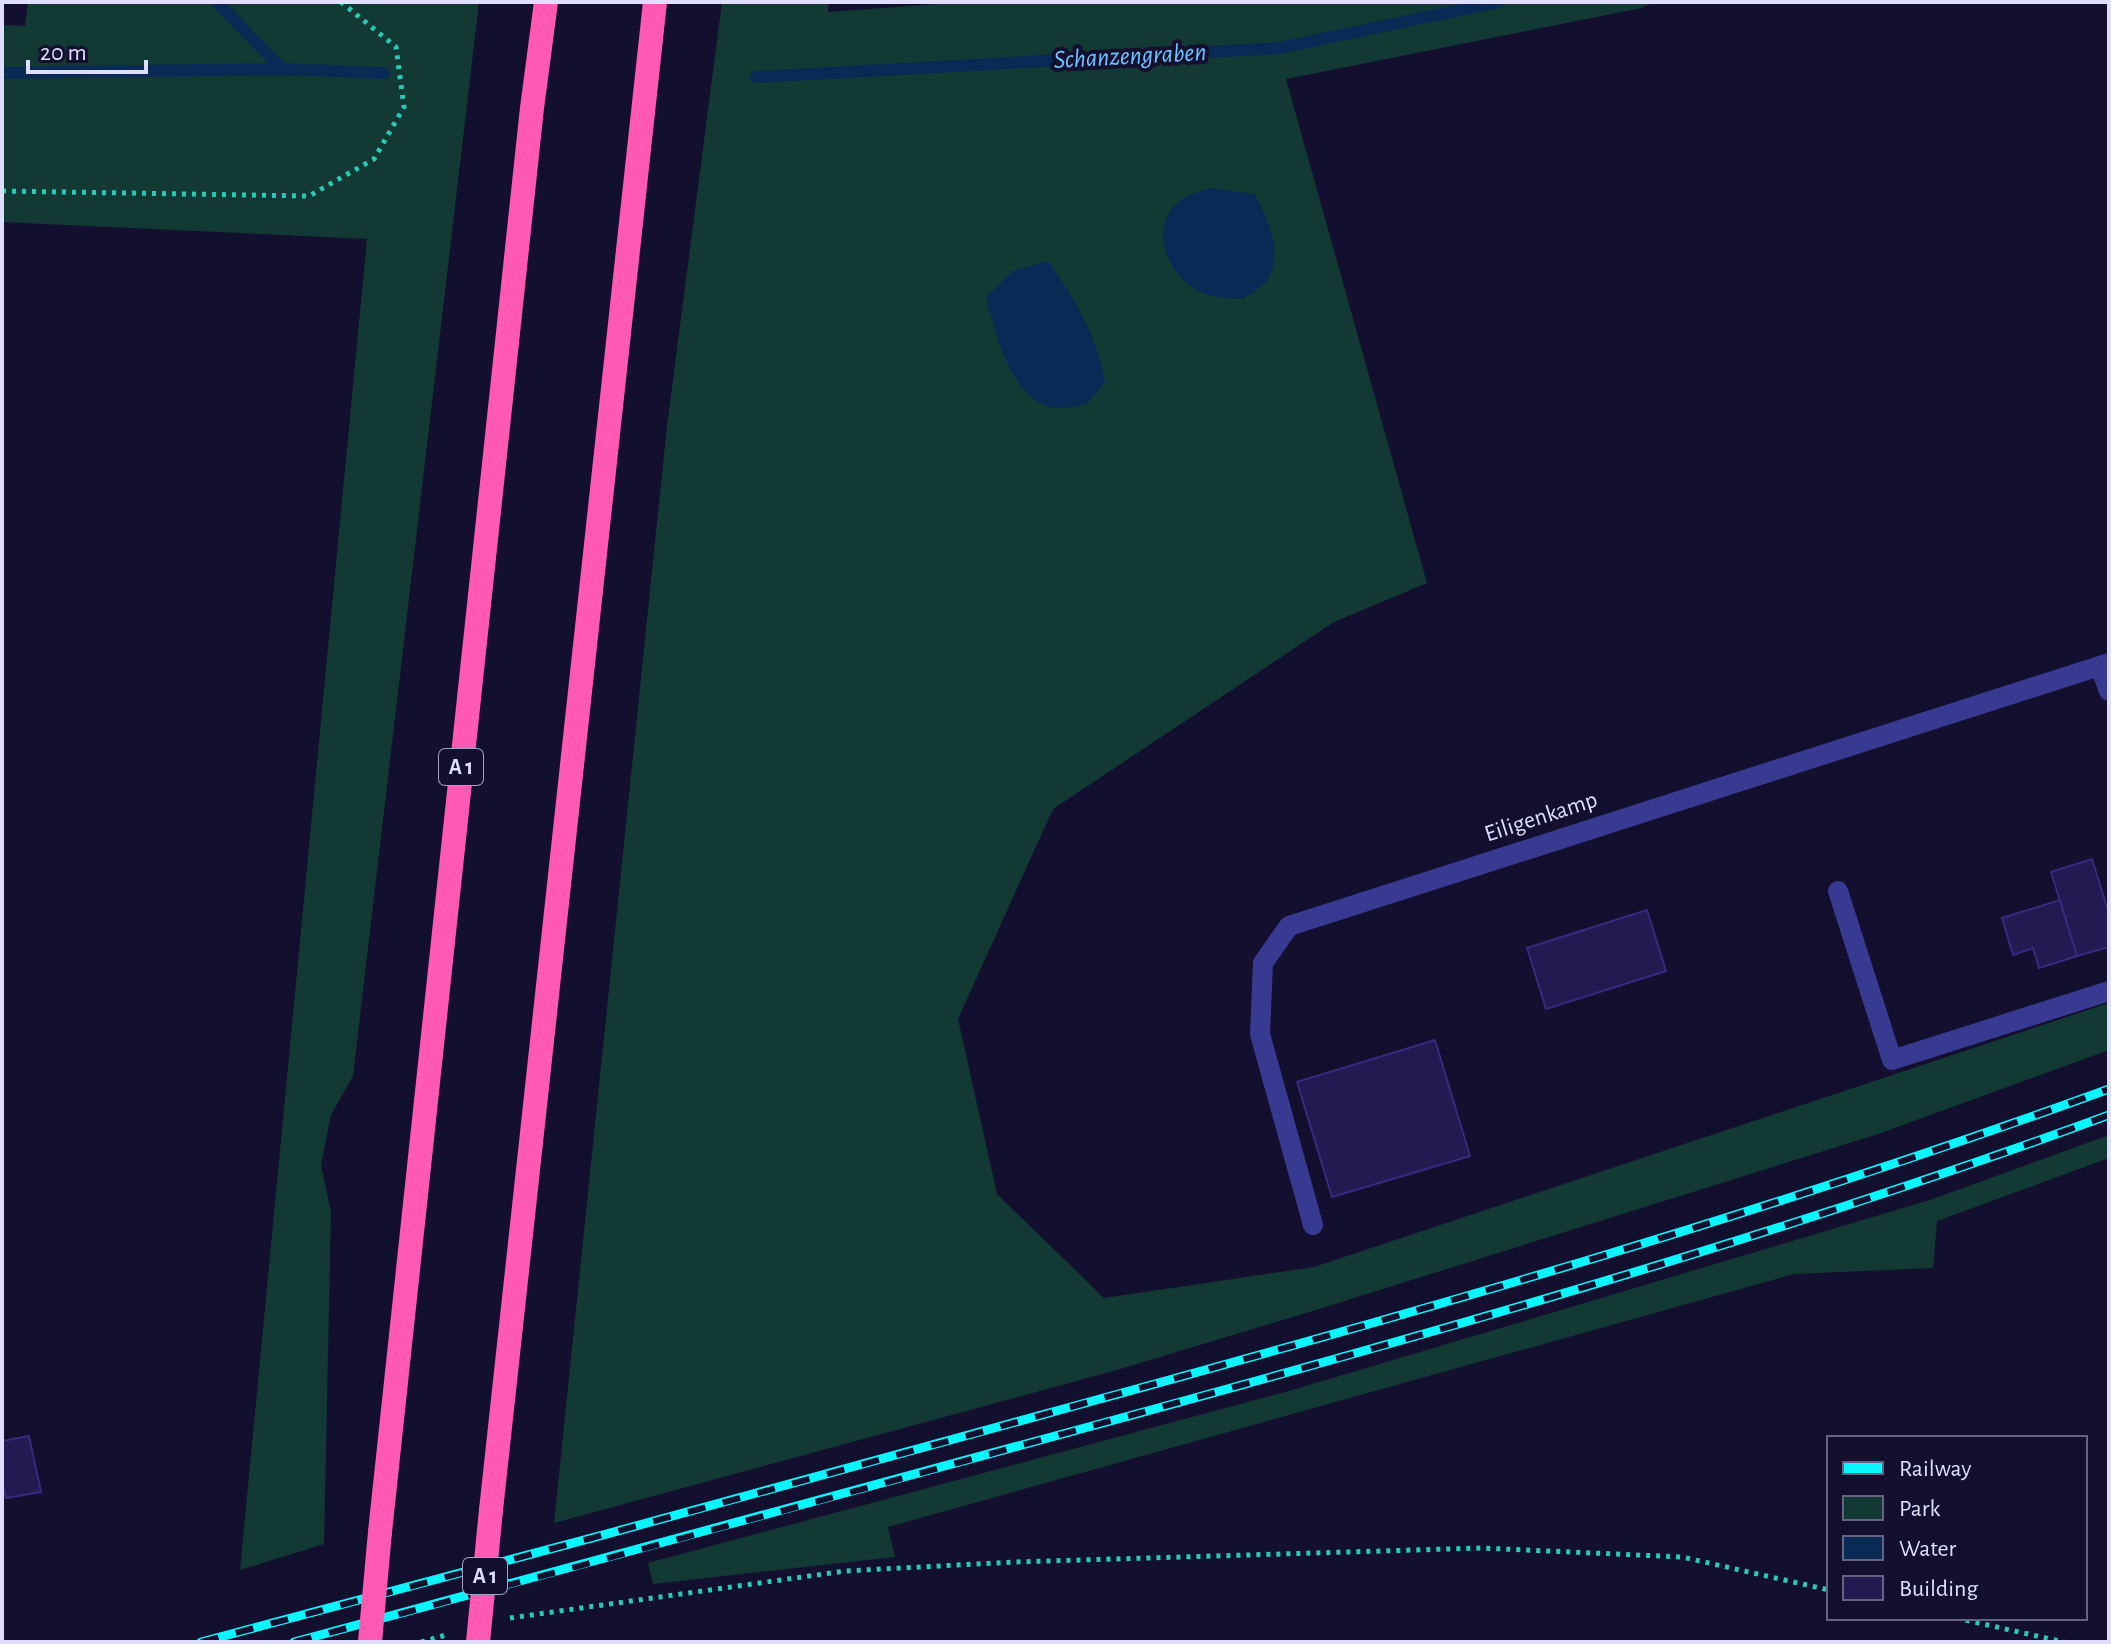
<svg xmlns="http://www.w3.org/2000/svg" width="2111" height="1644" viewBox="0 0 2111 1644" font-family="'Alegreya Sans',sans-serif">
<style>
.green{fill:#133935}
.water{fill:#092a54}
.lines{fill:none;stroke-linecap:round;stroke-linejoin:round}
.stream{stroke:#092a54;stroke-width:12}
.building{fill:#221b51;stroke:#362b7f;stroke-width:2}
.path{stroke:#28c9b5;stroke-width:5;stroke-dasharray:4 6;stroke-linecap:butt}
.lane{stroke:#383a91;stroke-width:20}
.highway{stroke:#ff59b3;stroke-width:24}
.rail-casing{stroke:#0af6ff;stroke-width:9}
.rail{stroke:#13102f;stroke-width:6;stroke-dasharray:18;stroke-linecap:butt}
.highway-bridge{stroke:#ff59b3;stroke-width:24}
.labels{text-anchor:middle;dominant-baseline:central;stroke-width:8;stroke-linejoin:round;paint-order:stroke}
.shield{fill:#13102f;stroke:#a2a0c1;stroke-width:2}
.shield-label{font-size:22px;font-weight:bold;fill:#dfdeff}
.street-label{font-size:24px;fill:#dfdeff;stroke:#13102f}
.water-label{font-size:26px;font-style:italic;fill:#6cc4ff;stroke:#13102f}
</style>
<rect width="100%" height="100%" fill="#13102f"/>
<!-- green -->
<path class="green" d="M28,2H479L353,1076L331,1115L321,1165L331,1212L324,1544L240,1570L367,239L2,222V25L25,26Z
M722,2H829L828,12L963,2H1655L1641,8L1286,79L1427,583L1334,622L1053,809L958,1019L997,1194L1104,1298L1314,1267L2109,1003V1050L1878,1134L1319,1309L1117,1370L554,1523L667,426Z
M2109,1135V1158L1937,1221L1933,1268L1794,1274L888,1527L895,1557L653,1584L648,1563L1289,1391L1930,1200Z"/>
<!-- water -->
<path class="water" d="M1209,188L1255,194C1267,219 1284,251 1268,279C1264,287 1251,293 1243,299C1233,298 1222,298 1212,296C1174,287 1146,236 1176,204C1183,196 1199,192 1209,188Z
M1048,261C1075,299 1097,336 1105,382L1087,404C1078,405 1066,409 1056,408C1012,404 995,332 986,297L1013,271Z"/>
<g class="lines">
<!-- stream -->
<path class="stream" d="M217,2L282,69
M2,73L282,69L384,73
M756,77L1279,48L1499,2"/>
</g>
<!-- building -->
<path class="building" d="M2092,859L2109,914V947L2077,956L2051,872Z
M2060,900L2077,956L2039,968L2033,948L2013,955L2002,918Z
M1647,910L1666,971L1546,1009L1527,948Z
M1435,1040L1470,1156L1332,1197L1297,1082Z
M29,1436L41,1492L6,1498L2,1481V1441Z"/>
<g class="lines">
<!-- path -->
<path class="path" d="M2,191L309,196L374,159L404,107L396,47L341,2
M510,1618L845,1571L1014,1562L1481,1548L1682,1557L1829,1590
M1956,1618L2064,1642
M421,1642L446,1635"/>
<!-- lane -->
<path class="lane" d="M2100,666L2109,691
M1838,891L1892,1060L2109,991
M1313,1225L1260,1034L1263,963L1289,926L2109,663"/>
<!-- highway -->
<path class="highway" d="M491,1510L655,2
M380,1532L532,108L546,2"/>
<defs>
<path id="rail" d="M201,1642C494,1565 786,1486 1078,1405C1425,1310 1771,1212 2109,1089
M294,1642C560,1572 826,1499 1092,1426C1434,1333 1776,1237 2109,1115"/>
</defs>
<!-- rail casing -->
<use href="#rail" class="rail-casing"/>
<!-- rail -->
<use href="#rail" class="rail"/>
<!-- highway-bridge -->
<path class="highway-bridge" d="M370,1642L380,1532
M478,1642L491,1510"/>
</g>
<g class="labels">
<!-- shield labels -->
<g class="shield">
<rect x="439" y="749" width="44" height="36" rx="6"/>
<rect x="463" y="1558" width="44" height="36" rx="6"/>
</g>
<g class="shield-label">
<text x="461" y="767">A 1</text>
<text x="485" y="1576">A 1</text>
</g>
<!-- street labels -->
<g class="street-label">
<text transform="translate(1541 817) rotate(-18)">Eiligenkamp</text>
</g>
<!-- water labels -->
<g class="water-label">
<text transform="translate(1130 56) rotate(-3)">Schanzengraben</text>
</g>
</g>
<!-- border -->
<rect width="2111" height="1644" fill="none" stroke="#dfdeff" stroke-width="8"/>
<!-- legend -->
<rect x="1827" y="1436" width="260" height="184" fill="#13102f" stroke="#656282" stroke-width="2"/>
<rect x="1843" y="1462" width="40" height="12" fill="#0af6ff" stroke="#656282" stroke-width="2"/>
<text x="1899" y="1476" font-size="24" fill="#dfdeff">Railway</text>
<rect x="1843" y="1496" width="40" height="24" fill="#133935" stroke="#656282" stroke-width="2"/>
<text x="1899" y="1516" font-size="24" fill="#dfdeff">Park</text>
<rect x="1843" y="1536" width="40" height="24" fill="#092a54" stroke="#656282" stroke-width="2"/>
<text x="1899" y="1556" font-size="24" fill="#dfdeff">Water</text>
<rect x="1843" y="1576" width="40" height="24" fill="#221b51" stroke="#656282" stroke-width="2"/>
<text x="1899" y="1596" font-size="24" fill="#dfdeff">Building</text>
<!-- scale -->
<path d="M28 60v12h118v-12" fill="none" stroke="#dfdeff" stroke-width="4"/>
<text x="40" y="60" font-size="24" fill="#dfdeff" stroke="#13102f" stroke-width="6" paint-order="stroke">20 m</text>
</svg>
